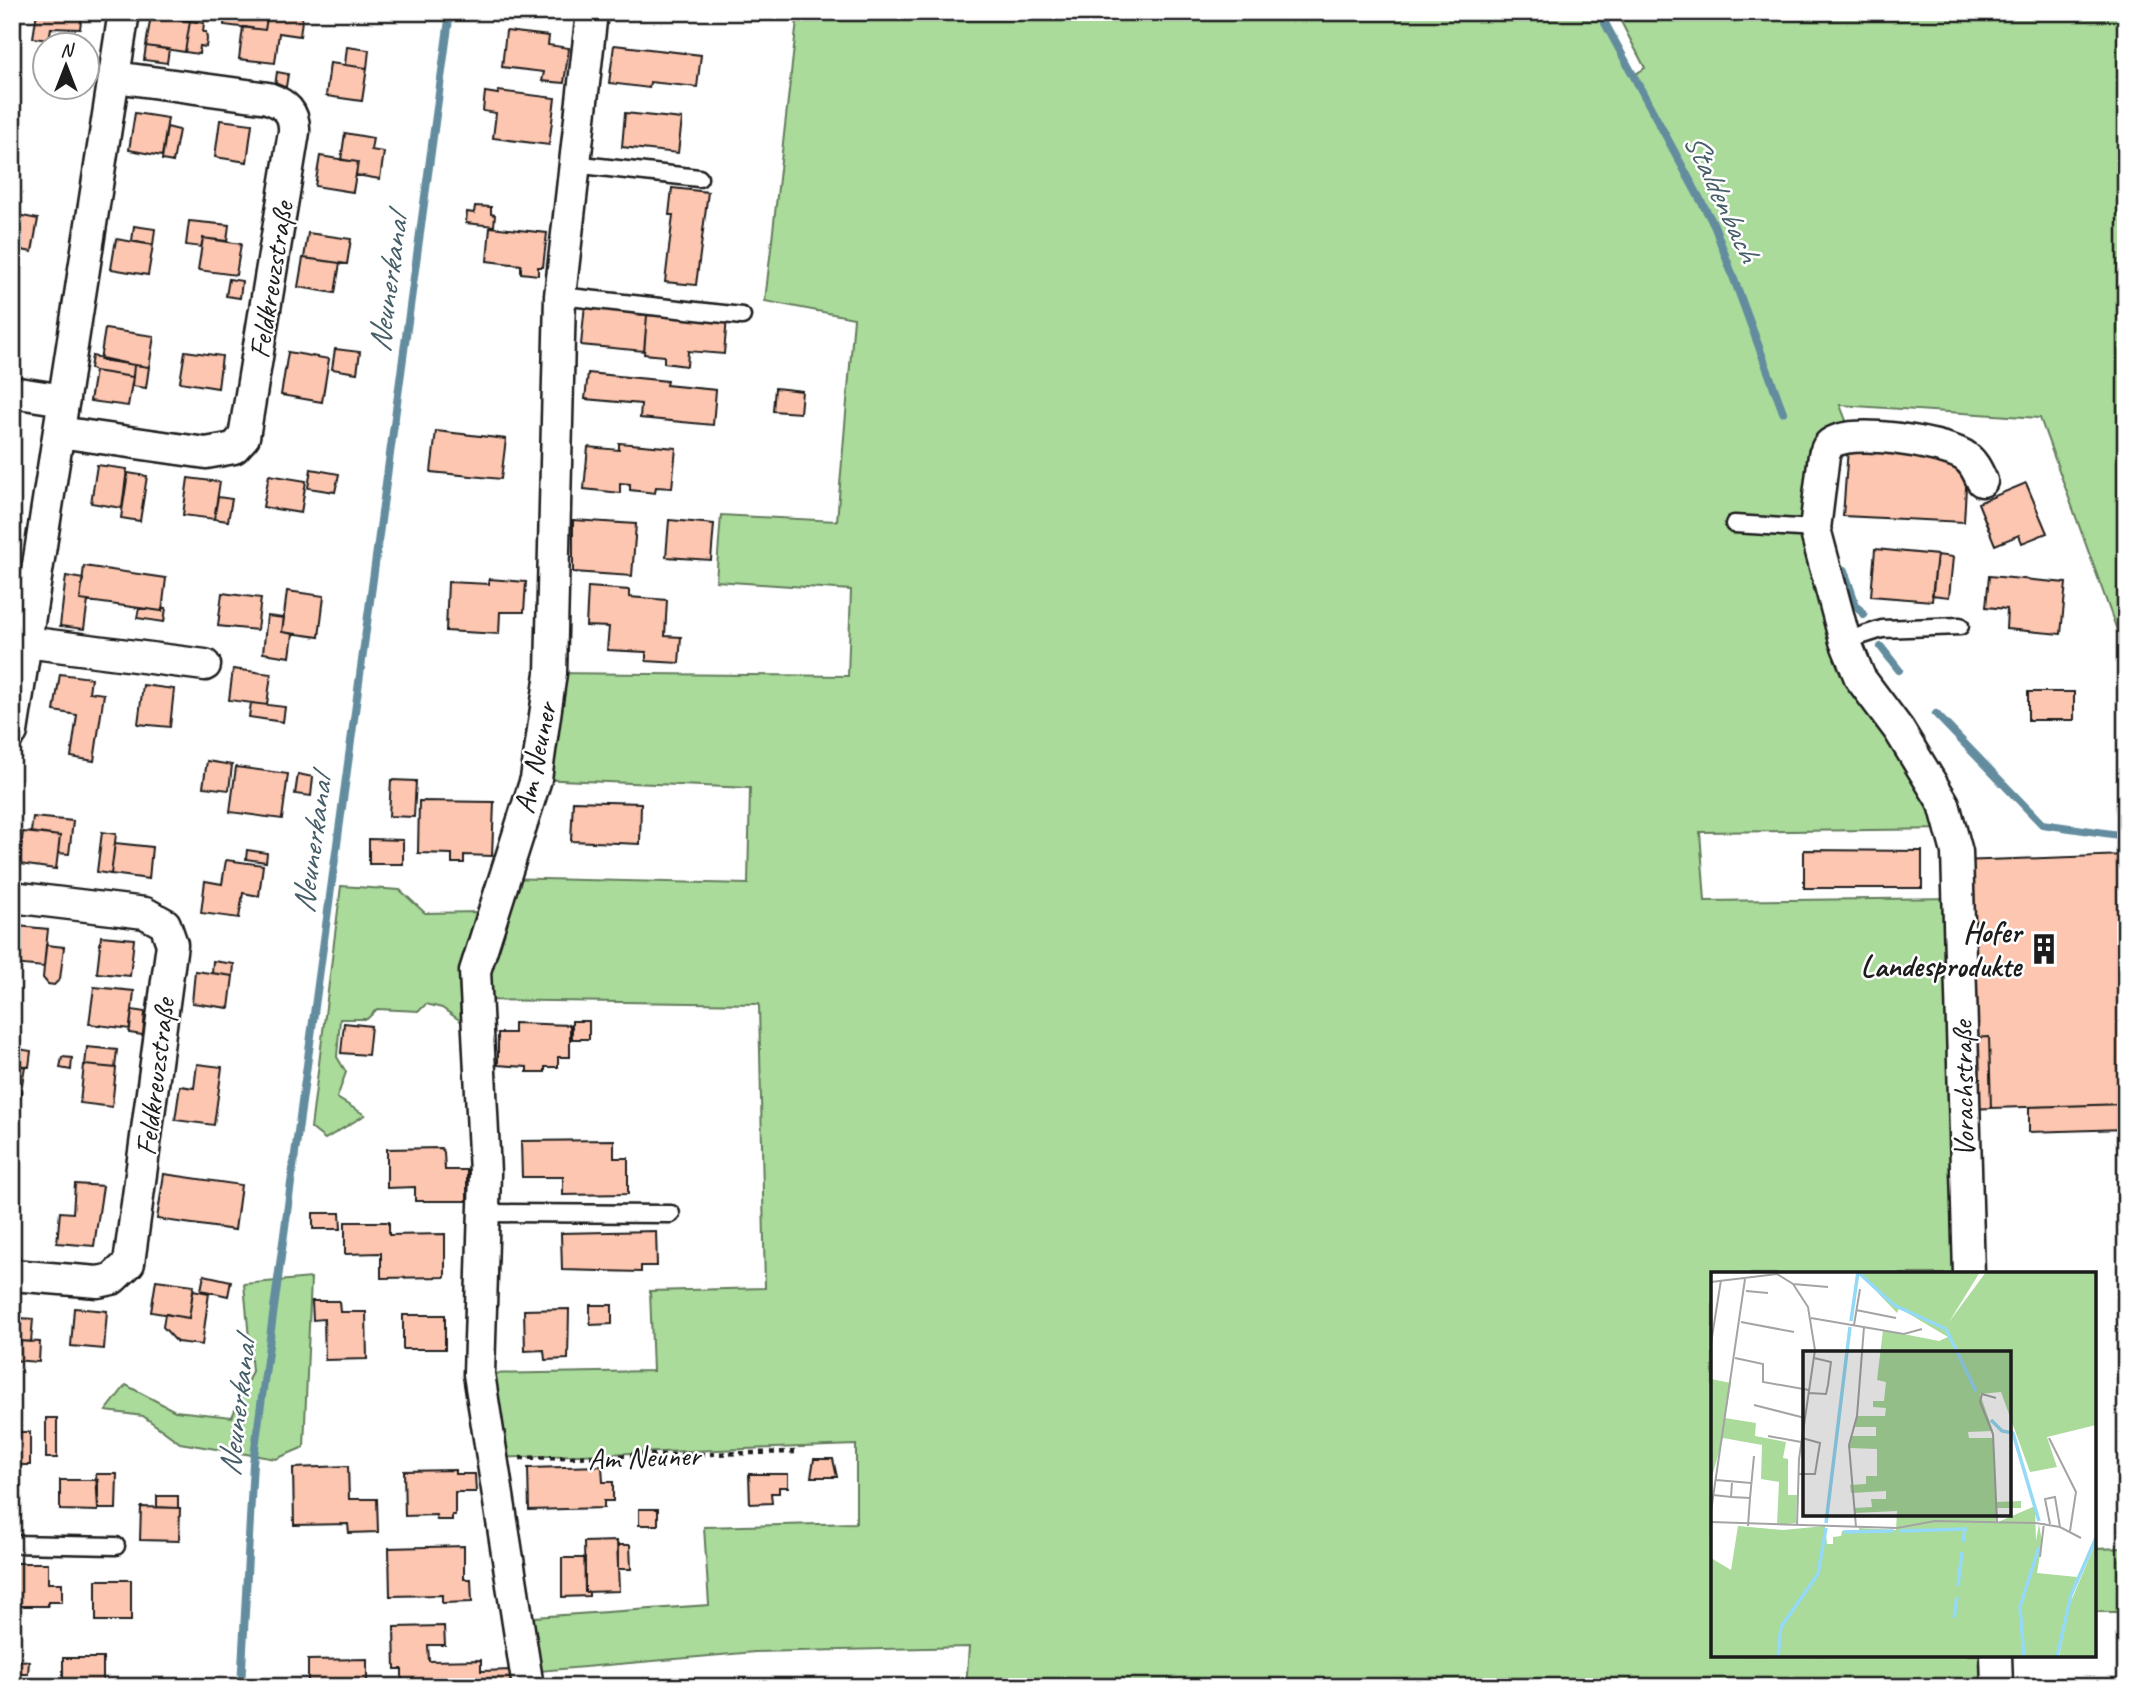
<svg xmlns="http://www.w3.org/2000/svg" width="2138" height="1699" viewBox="0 0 2138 1699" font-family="Caveat,sans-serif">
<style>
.green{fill:#aadb9b;stroke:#637c5c;stroke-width:2}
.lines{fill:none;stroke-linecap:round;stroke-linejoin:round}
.stream{stroke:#648d9f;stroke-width:8}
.building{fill:#fdc6b0;stroke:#1c1c1c;stroke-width:2}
.lane-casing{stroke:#1c1c1c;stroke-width:21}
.street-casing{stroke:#1c1c1c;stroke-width:35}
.path{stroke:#1c1c1c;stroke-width:4.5;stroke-dasharray:5 5;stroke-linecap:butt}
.lane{stroke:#fff;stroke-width:16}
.street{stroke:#fff;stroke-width:30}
.labels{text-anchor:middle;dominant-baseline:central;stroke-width:5;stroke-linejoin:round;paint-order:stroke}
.street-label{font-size:30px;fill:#1c1c1c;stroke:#fff}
.poi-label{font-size:30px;font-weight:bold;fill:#1c1c1c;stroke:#fff;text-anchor:end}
.water-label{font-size:32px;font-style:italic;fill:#465e68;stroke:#fff}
.inset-river{fill:none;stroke:#94d9f6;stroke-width:3.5}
.inset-road{fill:none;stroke:#a4a4a4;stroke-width:2}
.view{fill:#1c1c1c;fill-opacity:0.15;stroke:#1c1c1c;stroke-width:3.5}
.inset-edge{fill:none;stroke:#1c1c1c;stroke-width:3.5}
</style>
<rect width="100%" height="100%" fill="#fff"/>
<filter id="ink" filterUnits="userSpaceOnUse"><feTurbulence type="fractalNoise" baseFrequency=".0143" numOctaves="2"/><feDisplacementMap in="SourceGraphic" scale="14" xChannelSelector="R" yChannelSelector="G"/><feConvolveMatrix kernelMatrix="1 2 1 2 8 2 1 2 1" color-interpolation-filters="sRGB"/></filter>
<g filter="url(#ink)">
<!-- green -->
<path class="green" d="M798,12H1599L1634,75L1645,68L1616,12H2126V655L2040,418L1840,405L1847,423L1822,430L1814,444L1829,587L1952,829L1700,832L1705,901L1958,898L1969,1274H1713V1655H1996V1687H966L969,1647L755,1652L528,1672L520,1618L709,1605L704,1527L856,1523V1445L491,1458L479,1374L653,1371L650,1291L765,1288L759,1004L474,1000L502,878L748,884L750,788L536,779L551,673L848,676L851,590L716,581L721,515L837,521L854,318L765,301Z
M341,886L400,890L425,913L478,912L459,974L461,1021L442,1008L426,1004L419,1011L377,1009L367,1019H340L337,1057L346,1072L337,1098L365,1115L325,1139L311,1128Z
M311,1278L304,1447L276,1459L180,1443L143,1416L106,1411L126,1385L175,1411L232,1417L252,1371L244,1284Z
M2126,1548V1612H2094V1549Z"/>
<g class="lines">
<!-- stream -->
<path class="stream" d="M1599,12L1714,225L1783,412
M1844,570L1856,605L1864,615
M1881,647L1899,670
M1936,714L2042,824L2126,836
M241,1687L253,1463L450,12"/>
</g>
<!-- building -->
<path class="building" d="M37,12H82L80,29L51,28L49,40L33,38Z
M226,12H268L265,30L224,25Z
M268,12H303L300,36L279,33L275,63L239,59L243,27L265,30Z
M151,15L190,21L185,52L146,46Z
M190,21L204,23L203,32H206L207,39L206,47L200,46L199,54L185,52Z
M506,31L549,36L548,45L569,48L564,83L542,81L544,72L502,67Z
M614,45L701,55L697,87L650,82L649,88L609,83Z
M146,46L169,49L167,63L144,60Z
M347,47L369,50L367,68L345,65Z
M330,63L367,68L362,101L326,96Z
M277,72L288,74L286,87L275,86Z
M498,91L555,98L549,145L493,138L496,113L483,111L485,92L498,94Z
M135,113L168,118L162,156L129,150Z
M625,113L682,119L678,153L622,147Z
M220,120L252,124L247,162L215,157Z
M167,127L179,130L173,162L162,160Z
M345,133L373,138L371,150L384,152L380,179L356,175L358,162L341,160Z
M320,156L358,162L353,192L315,186Z
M672,188L708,192L696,285L665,282L673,215H669Z
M475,206L491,207V214L495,215L494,226L466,223L467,212L474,213Z
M12,214L38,219L32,252L12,248Z
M189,221L229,225L227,241L203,238L201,247L186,245Z
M134,226L155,229L153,245L132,241Z
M490,227L547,233L543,267H538V275L521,273V265L487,261Z
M308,233L351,239L347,264L304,258Z
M203,238L241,244L236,275L198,270Z
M116,239L153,245L148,275L111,269Z
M303,258L340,263L335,293L298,287Z
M229,279L242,281L240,298L226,296Z
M585,304L635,309V314L647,315L644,351L581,345Z
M647,315L727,317L724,354L688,351L687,366L664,363V356L644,354Z
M105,329L154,336L149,367L100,360Z
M335,349L360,352L357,373L332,369Z
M185,351L222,356L218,388L180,382Z
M288,352L329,359L322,402L281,395Z
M92,356L134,365L133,377L95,371L90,368Z
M134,365L149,367L146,388L132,386Z
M95,371L133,377L128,406L90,401Z
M588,373L667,381L666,385L716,390L713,425L640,418L641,404L585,399Z
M775,388L802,391L800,413L773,411Z
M436,431L506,439L501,479L431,472Z
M619,443L676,448L672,488L656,487L655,493L630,490V484L620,483V493L584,489L588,447L619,450Z
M1848,448L1940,457L1967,469L1964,522L1843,516Z
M97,465L127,469L122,508L91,503Z
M311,469L339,474L335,492L308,488Z
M128,473L147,476L140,521L121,518Z
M269,475L306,481L301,513L263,507Z
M188,478L220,482L214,519L183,515Z
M2026,483L2047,533L2022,543L2019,535L1995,545L1978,503Z
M218,497L232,499L228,521L214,519Z
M573,520L636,524L632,576L573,572Z
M669,520L714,524L711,560L666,557Z
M1875,549L1937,555L1932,601L1871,596Z
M1937,555L1953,557L1949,597L1932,595Z
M84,566L166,578L162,611L80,600Z
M66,576L83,579L80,600L88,601L84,629L60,626Z
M1989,576L2066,583L2061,634L2006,629L2007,609L1986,607Z
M489,579L526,582L524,612H500L499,634L446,631L448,582L489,584Z
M588,587L629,590V597L667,600L665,636L681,637L679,663L646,661V652L607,650L609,627L586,626Z
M287,591L324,596L319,637L282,632Z
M222,593L261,598L257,630L218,626Z
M139,608L162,611V608H166L164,622L137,618Z
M267,616L284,618L282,632L293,634L290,657L263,653Z
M233,669L271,674L267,705L229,700Z
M60,674L91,678L89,692L104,694L94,761L71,757L77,715L54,711Z
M143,685L174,689L170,727L138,724Z
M2028,692H2074V720H2028Z
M251,703L285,707L283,722L249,717Z
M207,761L232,765L229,790L203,787Z
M236,767L288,774L282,819L230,812Z
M298,774L313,777L311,796L295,794Z
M391,780L416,781L414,817L389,816Z
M419,801L494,802L492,856L464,855V863H452V854L418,853Z
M573,801L641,803L640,844L571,841Z
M33,817L73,821L69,854L58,853L60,836L31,832Z
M23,832L60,836L56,869L19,864Z
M102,832L116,834L111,874L97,872Z
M369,839L403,840V864H369Z
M115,843L152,847L149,879L111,874Z
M247,850L267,853L266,862L246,859Z
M1804,850L1922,851V888H1804Z
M2126,855V1104L1991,1108L1989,1037L1965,1038L1959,861Z
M226,860L263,865L259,896L243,893L239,918L201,913L205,881L222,884Z
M17,926L48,929L44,967L13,964Z
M101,936L134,939L130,976L97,973Z
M46,945L64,947L60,979L54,985L48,984L43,978Z
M213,961L234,964L233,976L212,973Z
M195,971L233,976L229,1008L192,1003Z
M94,987L134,991L130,1029L89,1024Z
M132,1010L145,1012L143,1035L129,1033Z
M572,1021H589V1039H572Z
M344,1023L371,1026L368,1055L341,1053Z
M514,1023L570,1025V1057H558V1067H545V1072H527V1067L498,1065V1033H514Z
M1989,1037L1991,1108L1971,1109L1968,1038Z
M87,1047L117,1050L115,1068L85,1065Z
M12,1048L31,1051L29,1067L12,1065Z
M62,1057L72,1058L71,1070L60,1068Z
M197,1064L222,1067L214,1125L175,1120L180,1086L194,1088Z
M12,1065L25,1066L20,1098L12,1097Z
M84,1065L116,1068L112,1107L80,1103Z
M2126,1104V1129L2029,1132V1107Z
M614,1140V1158H628V1194L563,1195V1177H522L521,1141Z
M441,1148L444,1152L445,1170H467V1201H415V1187L387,1188V1149Z
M164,1174L241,1185L235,1230L157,1219Z
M75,1184L103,1186L94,1246L57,1243L60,1212L73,1213Z
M12,1195H20V1209H12Z
M12,1209H17L14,1241H12Z
M313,1213H340L341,1229H313Z
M345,1222H389V1235L445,1234V1277L381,1278V1253L345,1254Z
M656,1231L657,1266H641V1272L562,1270L561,1233Z
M204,1275L231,1281L228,1296L201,1290Z
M156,1280L194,1285L189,1318L151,1312Z
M193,1290L209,1293L202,1345L177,1342L163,1327L165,1314L189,1318Z
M312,1301H339L340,1312H366L367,1359L325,1360L324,1319L313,1320Z
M12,1303H21L18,1343L12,1342Z
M590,1305H612V1324L590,1325Z
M74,1308L107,1311L104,1349L71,1346Z
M569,1309L568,1359L545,1360L544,1350L525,1351L524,1310Z
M403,1315H445V1349H403Z
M20,1318L33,1319L31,1342L18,1341Z
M18,1341L40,1342L39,1362L12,1360V1342Z
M46,1418H57V1458H46Z
M12,1432H30V1465H12Z
M814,1459H833L837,1477H811Z
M348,1466L349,1499H377L378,1532L349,1533L348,1524L294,1525L293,1468Z
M602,1466L603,1482H613V1501H604V1508L529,1510L528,1468Z
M455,1470V1474H475L476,1492H455V1515H452V1520H437L436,1515L405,1516L404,1471Z
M96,1474H117L116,1509H98Z
M749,1474H788V1487H779V1493H771L772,1503L750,1504Z
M60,1480H98V1511L60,1510Z
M157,1496H178V1508L157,1507Z
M141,1507L180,1508L179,1541L140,1540Z
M639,1509H658V1525H639Z
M617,1541L619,1591L585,1592L584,1542Z
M618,1545H630L631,1569H618Z
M464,1546V1579H471L472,1602L442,1603V1595L390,1596L389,1548Z
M562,1558H585V1592H589V1596L562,1597Z
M12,1563H48V1583H62V1602H48V1606H12Z
M96,1580H131V1621H96Z
M444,1626L445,1645H428L429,1661L481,1660V1671L512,1670V1687H402V1669H395L394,1627Z
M63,1658H103V1687H50L63,1684Z
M367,1659V1687H308V1660Z
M12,1660L29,1661L28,1674H21V1687H12Z"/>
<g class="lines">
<defs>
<path id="lane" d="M573,164L699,178
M560,296L742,316
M1734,524L1815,529
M1845,641L1882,629L1960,626
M485,1213L671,1214
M12,1544L116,1546"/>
<path id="street" d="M12,392L64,400
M59,432L206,453L234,448L244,437L294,132C295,112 285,104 268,98L115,77
M26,642L205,665
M12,732L124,12
M12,897L145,913L165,924L172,944L129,1263L112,1279L98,1282L12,1275
M1969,1274L1957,852L1944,804L1899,730L1860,678L1845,641L1815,529L1824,455C1826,452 1826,448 1829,445C1847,426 1942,443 1963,455C1973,461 1977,470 1982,481
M1996,1655L1997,1687
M528,1687L479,1374L485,1173L475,971L536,779L551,673L560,296L592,12"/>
</defs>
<!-- lane casing -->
<use href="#lane" class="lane-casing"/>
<!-- street casing -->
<use href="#street" class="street-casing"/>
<!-- path -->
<path class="path" d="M520,1458L797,1452"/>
<!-- lane -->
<use href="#lane" class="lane"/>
<!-- street -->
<use href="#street" class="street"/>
</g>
</g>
<!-- icons -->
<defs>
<symbol id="building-bare" viewBox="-9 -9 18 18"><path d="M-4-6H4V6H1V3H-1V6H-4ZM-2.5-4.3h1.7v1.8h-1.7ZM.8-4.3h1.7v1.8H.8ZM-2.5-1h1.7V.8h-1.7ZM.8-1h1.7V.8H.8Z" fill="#1c1c1c" stroke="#fff" stroke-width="2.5" paint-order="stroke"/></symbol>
</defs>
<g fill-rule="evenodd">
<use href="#building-bare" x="2022" y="927" width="44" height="44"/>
</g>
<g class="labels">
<!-- street labels -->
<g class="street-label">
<text transform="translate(271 280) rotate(-81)">Feldkreuzstraße</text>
<text transform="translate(535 758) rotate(-78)">Am Neuner</text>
<text transform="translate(155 1077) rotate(-83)">Feldkreuzstraße</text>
<text transform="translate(1963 1089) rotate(-91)">Vorachstraße</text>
<text transform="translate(644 1457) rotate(-2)">Am Neuner</text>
</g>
<!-- poi labels -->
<g class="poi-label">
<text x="2021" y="932">Hofer<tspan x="2021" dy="34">Landesprodukte</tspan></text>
</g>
<!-- water labels -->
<g class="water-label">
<text transform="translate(1722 197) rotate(65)">Staldenbach</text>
<text transform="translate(388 284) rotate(-82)">Neunerkanal</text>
<text transform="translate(312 845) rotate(-82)">Neunerkanal</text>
<text transform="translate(237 1408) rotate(-83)">Neunerkanal</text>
</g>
</g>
<!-- overview -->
<g transform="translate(1711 1272)">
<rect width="385" height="385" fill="#fff"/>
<path d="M147,0H269L238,50L275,0H385V153L336,165L346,195L319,200L290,120L269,122L282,159L257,160L258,166H282L285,230L310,229V236H286L287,250L324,234L325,269L328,252L331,270L326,301L366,305L345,385H0V286L20,298L27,254L72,258L114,254L116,272H122V265L130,264L131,259L148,260V256L185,258L186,239L143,241V236L161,235L160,227H175V219L140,221L139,213L155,212V204H166V177L138,176L141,164H165V155H144L146,144H174L175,136L162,135V129H173L175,110L166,108L172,58L228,69L237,65L188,36L186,41ZM0,107L20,111L14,146L45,151L44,164L75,170L72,186L77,187V223H86L85,251L66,253L68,210L50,207L51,173L12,166L0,208ZM385,270V385H348L358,334Z" fill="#aadb9b"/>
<path class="inset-river" d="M148,1L183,33L235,57L265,119M140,49L147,0M280,148L291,159L302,161L328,249M115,251L139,55M189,259L254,257L252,270M132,260L183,259M247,314L251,280M243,346L246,325M67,385L70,355L107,302L115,256M313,385L309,335L328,275M346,385L360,323L385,266"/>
<path class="inset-road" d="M0,10L66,2L82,12L97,35L104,78L88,187L86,254M82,12L117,15M35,19L57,21M145,38L185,46M100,46L193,62L211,57M30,50L83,60M143,53L149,17M0,71L10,8M24,86L52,92V110L98,118M98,121L115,122L117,113L120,90L103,86M285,126L271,122L269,130L282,162L286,250M43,133L94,146M57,164L90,170M338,166L365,220L359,259M87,202H104L109,171L91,166M5,208L40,211M2,223L20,225L21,211M20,225L39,226L37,254M39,226L43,184M0,239L34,7M0,250L186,256L224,249L325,251L349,255L370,266M339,252L334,227L344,225L349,255M145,255L138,173L146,144L153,55M329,285L333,251"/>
<path class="view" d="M92,79H300V244H92Z"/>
<rect width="385" height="385" class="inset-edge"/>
</g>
<!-- margin -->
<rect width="2138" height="1699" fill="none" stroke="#fff" stroke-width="42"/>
<rect x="21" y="21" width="2096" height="1657" fill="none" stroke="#1c1c1c" stroke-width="2.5" filter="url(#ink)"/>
<!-- north arrow -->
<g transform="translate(66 66)"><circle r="33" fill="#ffffff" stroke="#a4a4a4" stroke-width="2"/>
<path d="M0-5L12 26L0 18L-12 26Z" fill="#1c1c1c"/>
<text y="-10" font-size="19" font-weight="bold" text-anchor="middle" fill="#1c1c1c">N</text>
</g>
</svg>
